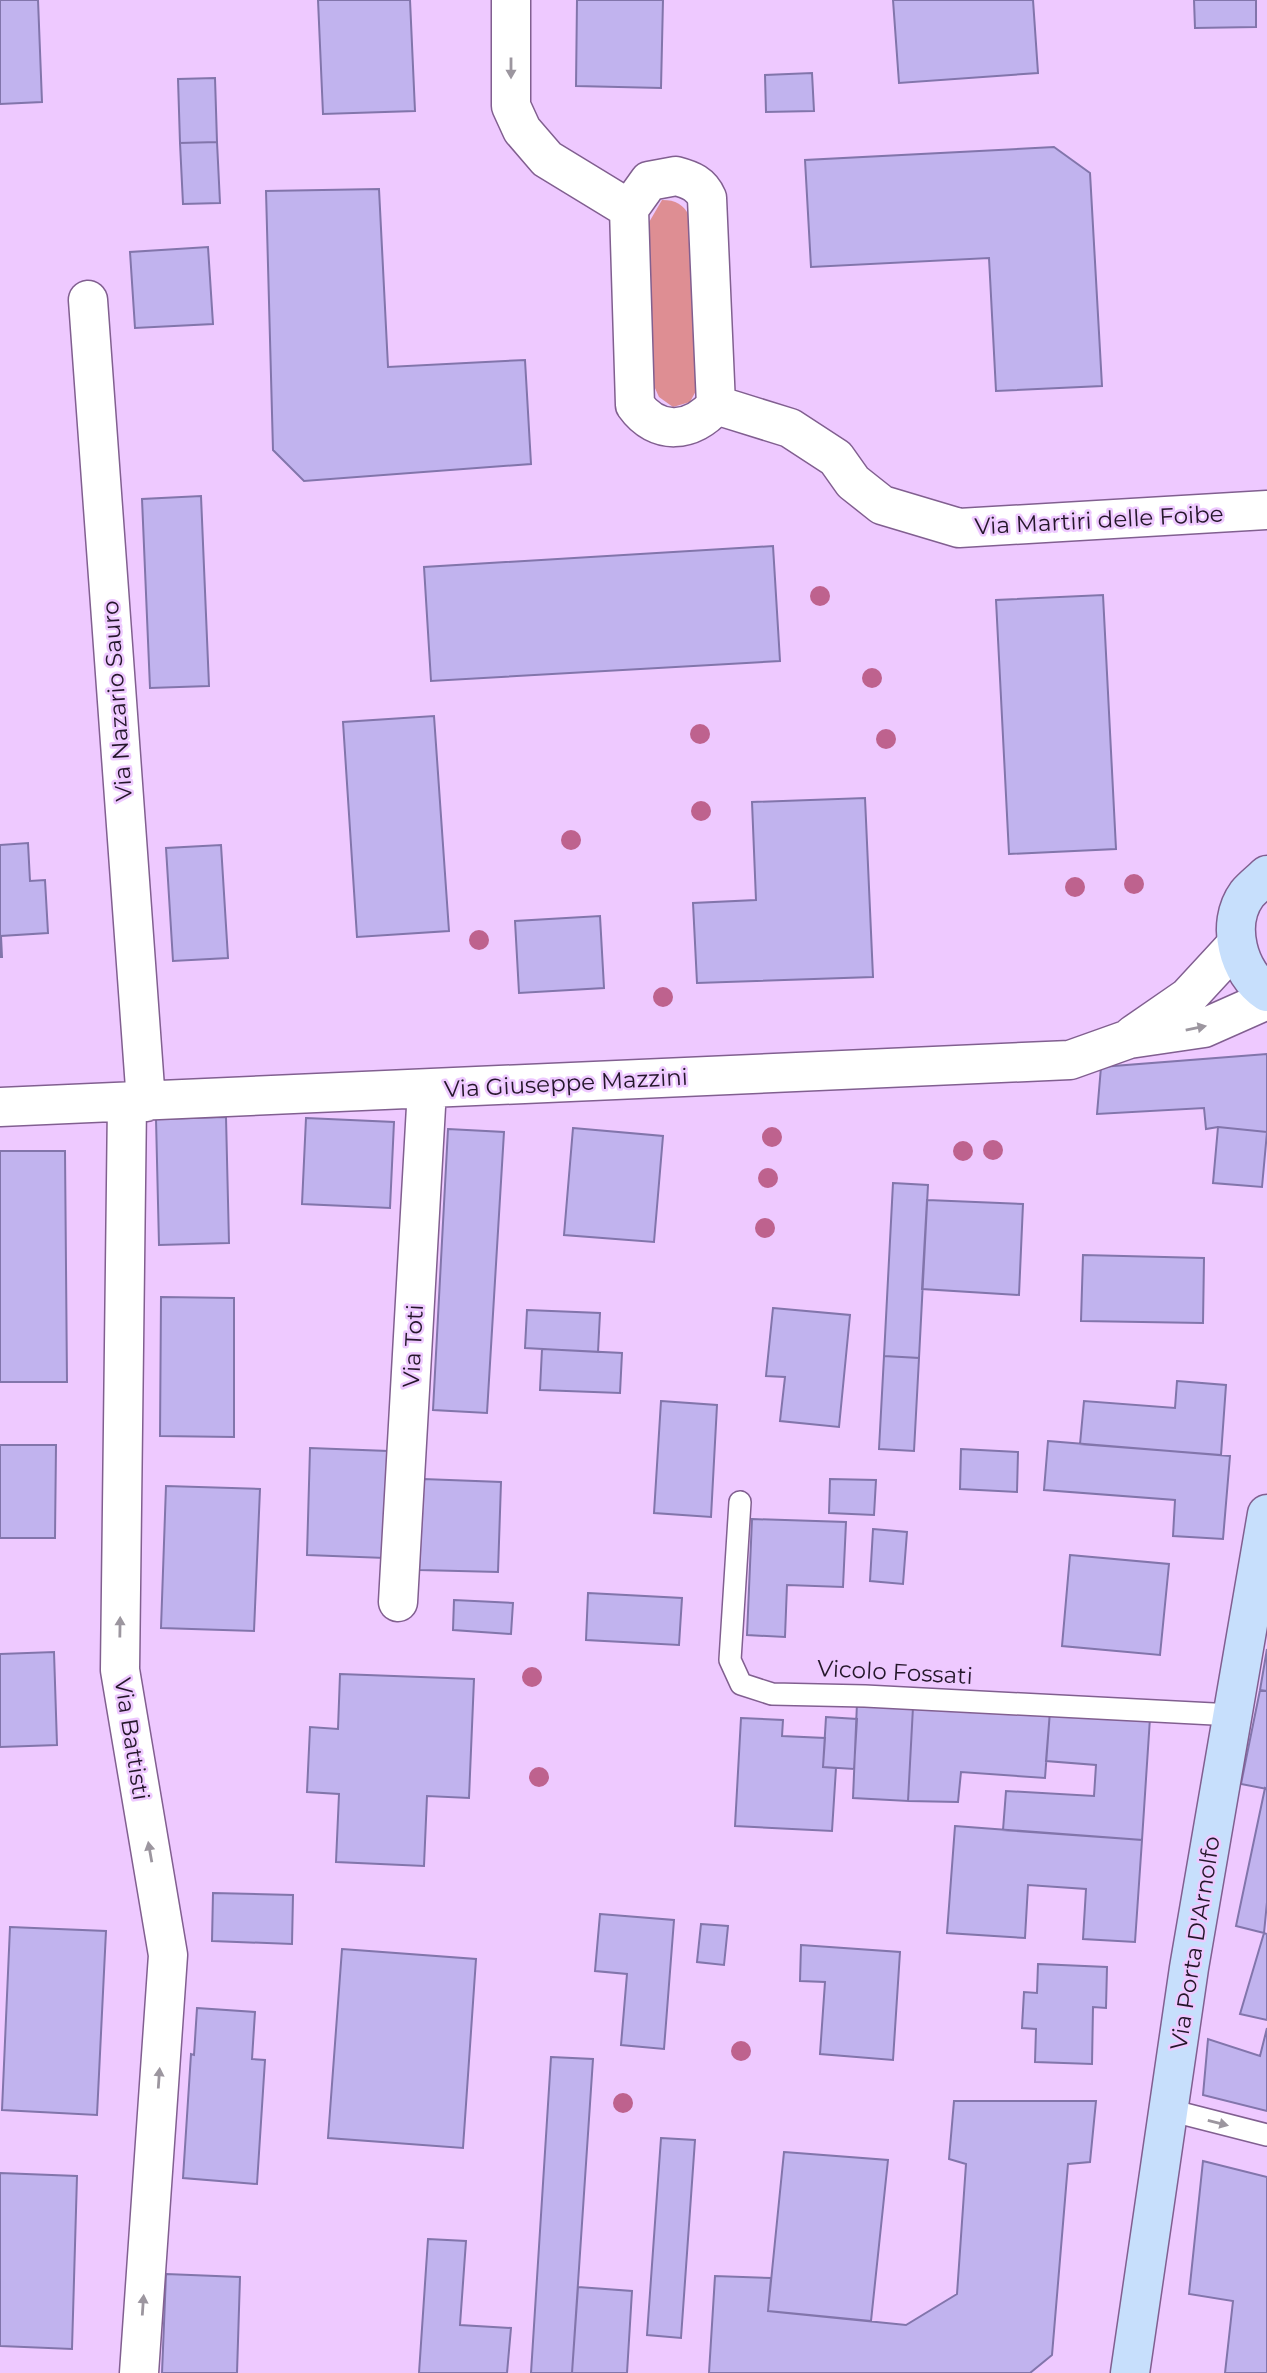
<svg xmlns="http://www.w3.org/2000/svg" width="1267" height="2373" viewBox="0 0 1267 2373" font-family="Montserrat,sans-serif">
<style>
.green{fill:#de8e93}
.building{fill:#c1b3ee;stroke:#8275ab;stroke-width:2}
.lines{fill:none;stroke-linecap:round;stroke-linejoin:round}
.lane-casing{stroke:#815f90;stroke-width:24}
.street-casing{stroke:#815f90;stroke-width:41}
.secondary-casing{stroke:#815f90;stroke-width:41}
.lane{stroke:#fff;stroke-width:21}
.street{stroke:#fff;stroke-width:38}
.secondary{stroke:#c7dffc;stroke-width:38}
.tree{fill:#be628e}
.oneway{fill:#9c969f}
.labels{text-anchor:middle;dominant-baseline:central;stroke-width:5;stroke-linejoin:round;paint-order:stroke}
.street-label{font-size:23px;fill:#24162a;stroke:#eec9ff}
</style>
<rect width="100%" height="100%" fill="#eec9ff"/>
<!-- green -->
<path class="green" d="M662,200C676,200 683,204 690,217L698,387L690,402L673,407L659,397L654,386L648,224Z"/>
<!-- building -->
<path class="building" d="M0,0H38L42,102L0,104Z
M318,0H410L415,111L323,114Z
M577,0H663L661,88L576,86Z
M893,0H1033L1038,73L899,83Z
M1194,0H1256V27L1195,28Z
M812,73L814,111L766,112L765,75Z
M215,78L217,142L180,143L178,79Z
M217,142L220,203L183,204L180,143Z
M1054,147L1090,173L1102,386L996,391L989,258L811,267L805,160Z
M379,189L388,367L525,360L531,464L304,481L273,450L266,191Z
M208,247L213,324L135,328L130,252Z
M201,496L209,686L150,688L142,499Z
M773,546L780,661L431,681L424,567Z
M1103,595L1116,849L1009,854L996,600Z
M434,716L449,931L357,937L343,722Z
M865,798L873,977L697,983L693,903L756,900L752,802Z
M28,843L30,881L45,880L48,933L1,936L2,957H0V845Z
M221,845L228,958L173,961L166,848Z
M600,916L604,988L519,993L515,921Z
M1267,1054V1132L1218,1127L1206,1129L1204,1108L1097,1114L1101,1067Z
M226,1117L229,1243L159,1245L156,1119Z
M306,1118L394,1122L390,1208L302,1204Z
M1218,1127L1267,1132L1262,1187L1213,1183Z
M573,1128L663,1136L654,1242L564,1235Z
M448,1129L504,1132L487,1413L433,1410Z
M0,1151H65L67,1382H0Z
M893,1183L928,1185L919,1358L884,1356Z
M927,1200L1023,1204L1019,1295L922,1289Z
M1083,1255L1204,1258L1203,1323L1081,1321Z
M161,1297L234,1298V1437L160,1436Z
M773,1308L850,1315L839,1427L780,1421L785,1377L766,1376Z
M527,1310L600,1313L598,1352L525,1348Z
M542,1349L622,1353L620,1393L540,1390Z
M884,1356L919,1358L914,1451L879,1449Z
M1177,1381L1226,1385L1221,1455L1080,1444L1084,1401L1175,1408Z
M661,1401L717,1405L711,1517L654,1513Z
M1048,1441L1230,1456L1223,1539L1173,1536L1175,1500L1044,1490Z
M0,1445H56L55,1538H0Z
M310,1448L388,1451L385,1558L307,1555Z
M961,1449L1018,1452L1017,1492L960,1489Z
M423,1479L501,1482L498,1572L419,1570Z
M830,1479L876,1480L874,1515L829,1513Z
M166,1486L260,1489L254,1631L161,1628Z
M752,1519L846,1522L843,1587L787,1585L785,1637L747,1635Z
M873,1529L907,1532L903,1584L870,1581Z
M1070,1555L1169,1564L1160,1655L1062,1646Z
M588,1593L682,1598L679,1645L586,1640Z
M454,1600L513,1603L511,1634L453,1630Z
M1267,1649V1691L1260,1690Z
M54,1652L57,1745L0,1747V1654Z
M340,1674L474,1679L469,1798L427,1796L424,1866L336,1862L339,1794L307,1792L310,1727L338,1729Z
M1260,1690L1267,1691V1789L1241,1784Z
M857,1703L913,1707L908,1801L853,1798Z
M913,1707L1050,1711L1045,1778L961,1772L958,1802L908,1801Z
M1050,1711L1150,1718L1142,1840L1003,1830L1006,1791L1094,1796L1096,1765L1046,1761Z
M826,1717L857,1719L854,1769L823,1767Z
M741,1718L783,1720L782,1736L825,1738L823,1767L836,1768L832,1831L735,1826Z
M1265,1788L1267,1789V1902L1264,1933L1236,1926Z
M955,1826L1142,1840L1135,1942L1083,1939L1086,1889L1028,1885L1025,1938L947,1933Z
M213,1893L293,1895L292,1944L212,1941Z
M600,1914L674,1920L664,2049L621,2045L627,1974L595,1971Z
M701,1924L728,1926L724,1965L697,1962Z
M10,1927L106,1931L97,2115L2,2110Z
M1264,1933L1267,1934V2020L1240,2014Z
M801,1945L900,1952L893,2060L820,2054L825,1982L800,1981Z
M342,1949L476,1959L463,2148L328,2138Z
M1038,1964L1107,1967L1106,2008L1093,2007L1092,2064L1035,2062L1036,2029L1022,2028L1024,1992L1037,1993Z
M197,2008L255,2012L252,2059L265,2060L257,2184L183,2178L191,2054L194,2055Z
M1267,2028V2111L1203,2095L1208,2039L1260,2056Z
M551,2057L593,2059L572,2373H531Z
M954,2101H1096L1090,2162L1068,2164L1052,2355L1030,2373H709L715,2276L771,2278L768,2311L906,2325L957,2294L966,2164L949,2159Z
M661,2138L695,2140L681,2338L647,2335Z
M784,2152L888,2160L871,2321L768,2311Z
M1203,2161L1267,2177V2373H1225L1233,2301L1189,2294Z
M0,2173L77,2176L72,2349L0,2346Z
M428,2239L466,2241L460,2325L511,2328L507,2373H419Z
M166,2274L240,2277L237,2373H162Z
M578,2287L632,2291L627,2373H572Z"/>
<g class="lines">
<defs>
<path id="lane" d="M740,1502L730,1660L741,1684L772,1694L865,1696L1233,1715
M1169,2110L1267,2135"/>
<path id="street" d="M511,0V106L522,130L547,159L629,209
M676,176C691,180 701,184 707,198L716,405C692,433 657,436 635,405L629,209L649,181Z
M88,300L146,1102
M716,405L790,428L836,458L853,482L882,505L959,528L1267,510
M1133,1035L1188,997L1236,945
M127,1103L120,1670L168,1955L139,2373
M0,1107L1070,1060L1129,1039L1204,1028L1267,1000
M398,1602L427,1089"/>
<path id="secondary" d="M1267,875C1261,881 1253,887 1247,894C1225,924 1238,973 1267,992
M1130,2373L1189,1968L1267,1514"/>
</defs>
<!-- lane casing -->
<use href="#lane" class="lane-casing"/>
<!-- street casing -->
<use href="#street" class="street-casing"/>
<!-- secondary casing -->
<use href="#secondary" class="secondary-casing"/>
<!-- lane -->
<use href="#lane" class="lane"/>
<!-- street -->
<use href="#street" class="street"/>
<!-- secondary -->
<use href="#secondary" class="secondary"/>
</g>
<!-- trees -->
<g class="tree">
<circle cx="820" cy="596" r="10"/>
<circle cx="872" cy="678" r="10"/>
<circle cx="700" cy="734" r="10"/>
<circle cx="886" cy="739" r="10"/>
<circle cx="701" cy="811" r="10"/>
<circle cx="571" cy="840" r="10"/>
<circle cx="1134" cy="884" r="10"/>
<circle cx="1075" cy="887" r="10"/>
<circle cx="479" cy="940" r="10"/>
<circle cx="663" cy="997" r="10"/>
<circle cx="772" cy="1137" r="10"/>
<circle cx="993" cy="1150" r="10"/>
<circle cx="963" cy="1151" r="10"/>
<circle cx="768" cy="1178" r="10"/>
<circle cx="765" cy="1228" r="10"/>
<circle cx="532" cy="1677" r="10"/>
<circle cx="539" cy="1777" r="10"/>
<circle cx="741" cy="2051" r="10"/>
<circle cx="623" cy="2103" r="10"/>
</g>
<!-- one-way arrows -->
<defs><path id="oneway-solid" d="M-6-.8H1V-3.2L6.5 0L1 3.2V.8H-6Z" transform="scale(1.75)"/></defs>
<g class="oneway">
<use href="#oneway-solid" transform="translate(511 68) rotate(90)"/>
<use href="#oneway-solid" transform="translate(1196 1028) rotate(-11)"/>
<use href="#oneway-solid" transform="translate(120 1627) rotate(-89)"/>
<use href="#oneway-solid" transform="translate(150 1852) rotate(-100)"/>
<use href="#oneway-solid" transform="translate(159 2078) rotate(-86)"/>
<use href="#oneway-solid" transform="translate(1218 2123) rotate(14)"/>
<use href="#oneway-solid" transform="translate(143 2305) rotate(-86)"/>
</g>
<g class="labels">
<!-- street labels -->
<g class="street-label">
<text transform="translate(1099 520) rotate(-3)">Via Martiri delle Foibe</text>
<text transform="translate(117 701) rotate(-94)">Via Nazario Sauro</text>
<text transform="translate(566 1083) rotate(-3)">Via Giuseppe Mazzini</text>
<text transform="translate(413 1346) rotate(-87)">Via Toti</text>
<text transform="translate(895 1672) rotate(3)">Vicolo Fossati</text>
<text transform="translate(132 1739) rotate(81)">Via Battisti</text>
<text transform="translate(1195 1943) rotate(-81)">Via Porta D'Arnolfo</text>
</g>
</g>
</svg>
